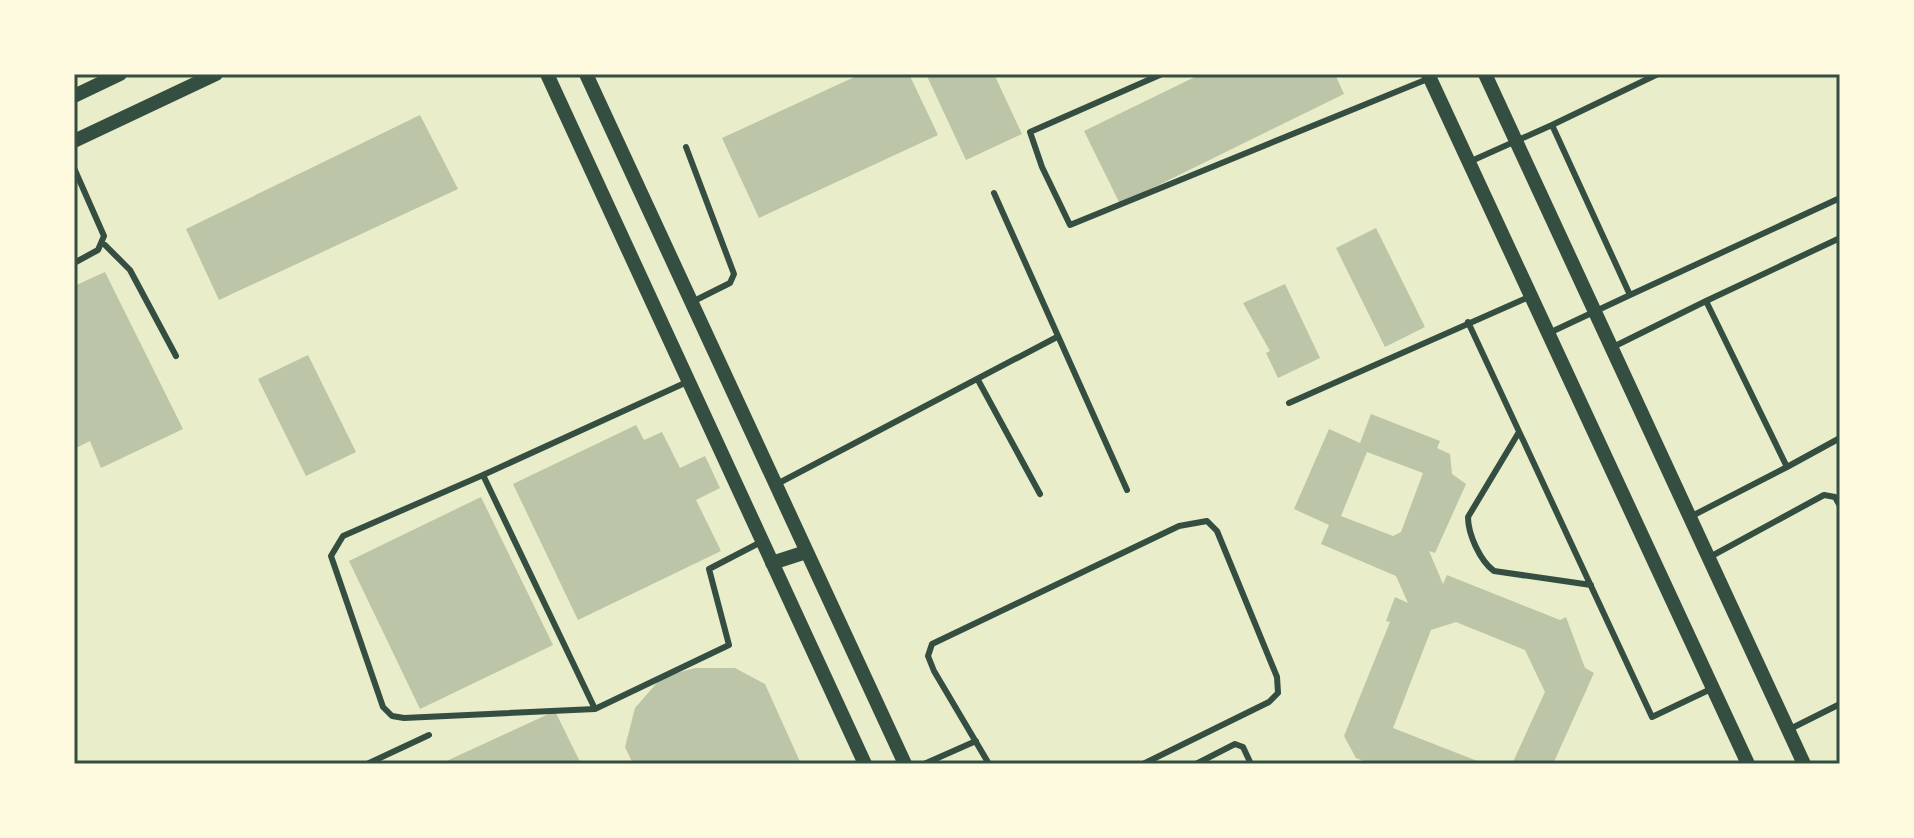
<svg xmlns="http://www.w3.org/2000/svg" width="1914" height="838" viewBox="0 0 1914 838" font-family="'Fira Sans',sans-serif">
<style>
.building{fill:#bcc5a7;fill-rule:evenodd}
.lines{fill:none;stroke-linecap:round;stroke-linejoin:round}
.service{stroke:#344e41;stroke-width:6}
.tertiary{stroke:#344e41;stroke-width:14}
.neatline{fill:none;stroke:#344e41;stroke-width:3}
</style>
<rect width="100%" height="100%" fill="#e9edc9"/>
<!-- building -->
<path class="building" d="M861,74H909L938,135L759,218L722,138Z
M926,74H994L1022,134L966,160Z
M1201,74H1335L1344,94L1120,204L1084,131Z
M420,115L458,189L219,300L186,229Z
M1376,228L1425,327L1385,347L1336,248Z
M105,272L183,429L101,468L90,441L74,449V286Z
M1285,284L1320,358L1278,378L1266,353L1270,351L1243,303Z
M308,355L356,452L306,476L258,379Z
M1371,414L1440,441L1437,448L1450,454L1452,474L1466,484L1435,553L1429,551L1443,584L1447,575L1560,620L1566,617L1585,668L1594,673L1553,764H1512L1545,692L1525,650L1456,622L1431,630L1393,728L1485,764H1372L1356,758L1344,736L1390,622L1386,621L1395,597L1408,603L1396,576L1321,544L1329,525L1294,509L1329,429L1360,443ZM1367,452L1423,473L1401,532L1393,536L1341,516Z
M636,425L644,440L662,432L680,468L705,456L720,488L696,500L721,551L578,620L513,484Z
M481,497L553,645L420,709L349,561Z
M695,668H735L765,684L801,764H633L625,747L635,708L662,677Z
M555,711L581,764H440Z"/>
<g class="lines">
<!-- service -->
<path class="service" d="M1162,74L1030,132L1042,167L1070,225L1430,78
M1552,125L1658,74
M686,147L734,274L730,283L692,302
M1469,162L1552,125L1630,295L1549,333
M74,168L104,236L98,250L74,263
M994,193L1127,490
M104,244L130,270L176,356
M1630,295L1840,198
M1706,301L1840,238
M1468,322L1652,717L1713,688
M1611,348L1706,301L1787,467L1690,517
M978,380L1040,494
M687,382L483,475L595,709L729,645L709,569L761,542
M1289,403L1531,296
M1519,432L1468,517C1468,534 1480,561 1494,571L1591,585
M1787,467L1840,438
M483,475L343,536L331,556L383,707L392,716L404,718L595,709
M777,484L1057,337
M1708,558L1824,495L1835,497L1840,506
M1790,729L1840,704
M367,764L429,735
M924,764L976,741
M989,764L934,671L928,656L932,644L1179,526L1207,521L1217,531L1277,677L1278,693L1269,702L1143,764
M1196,764L1235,744L1243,747L1251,764"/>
<!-- tertiary -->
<path class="tertiary" d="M547,74L865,764
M586,74L905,764
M1428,74L1748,764
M1485,74L1804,764
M74,96L120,74
M74,141L216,74
M772,563L806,552"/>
</g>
<!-- border -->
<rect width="1914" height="838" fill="none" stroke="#fefae0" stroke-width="152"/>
<rect x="76" y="76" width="1762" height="686" class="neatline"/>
</svg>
